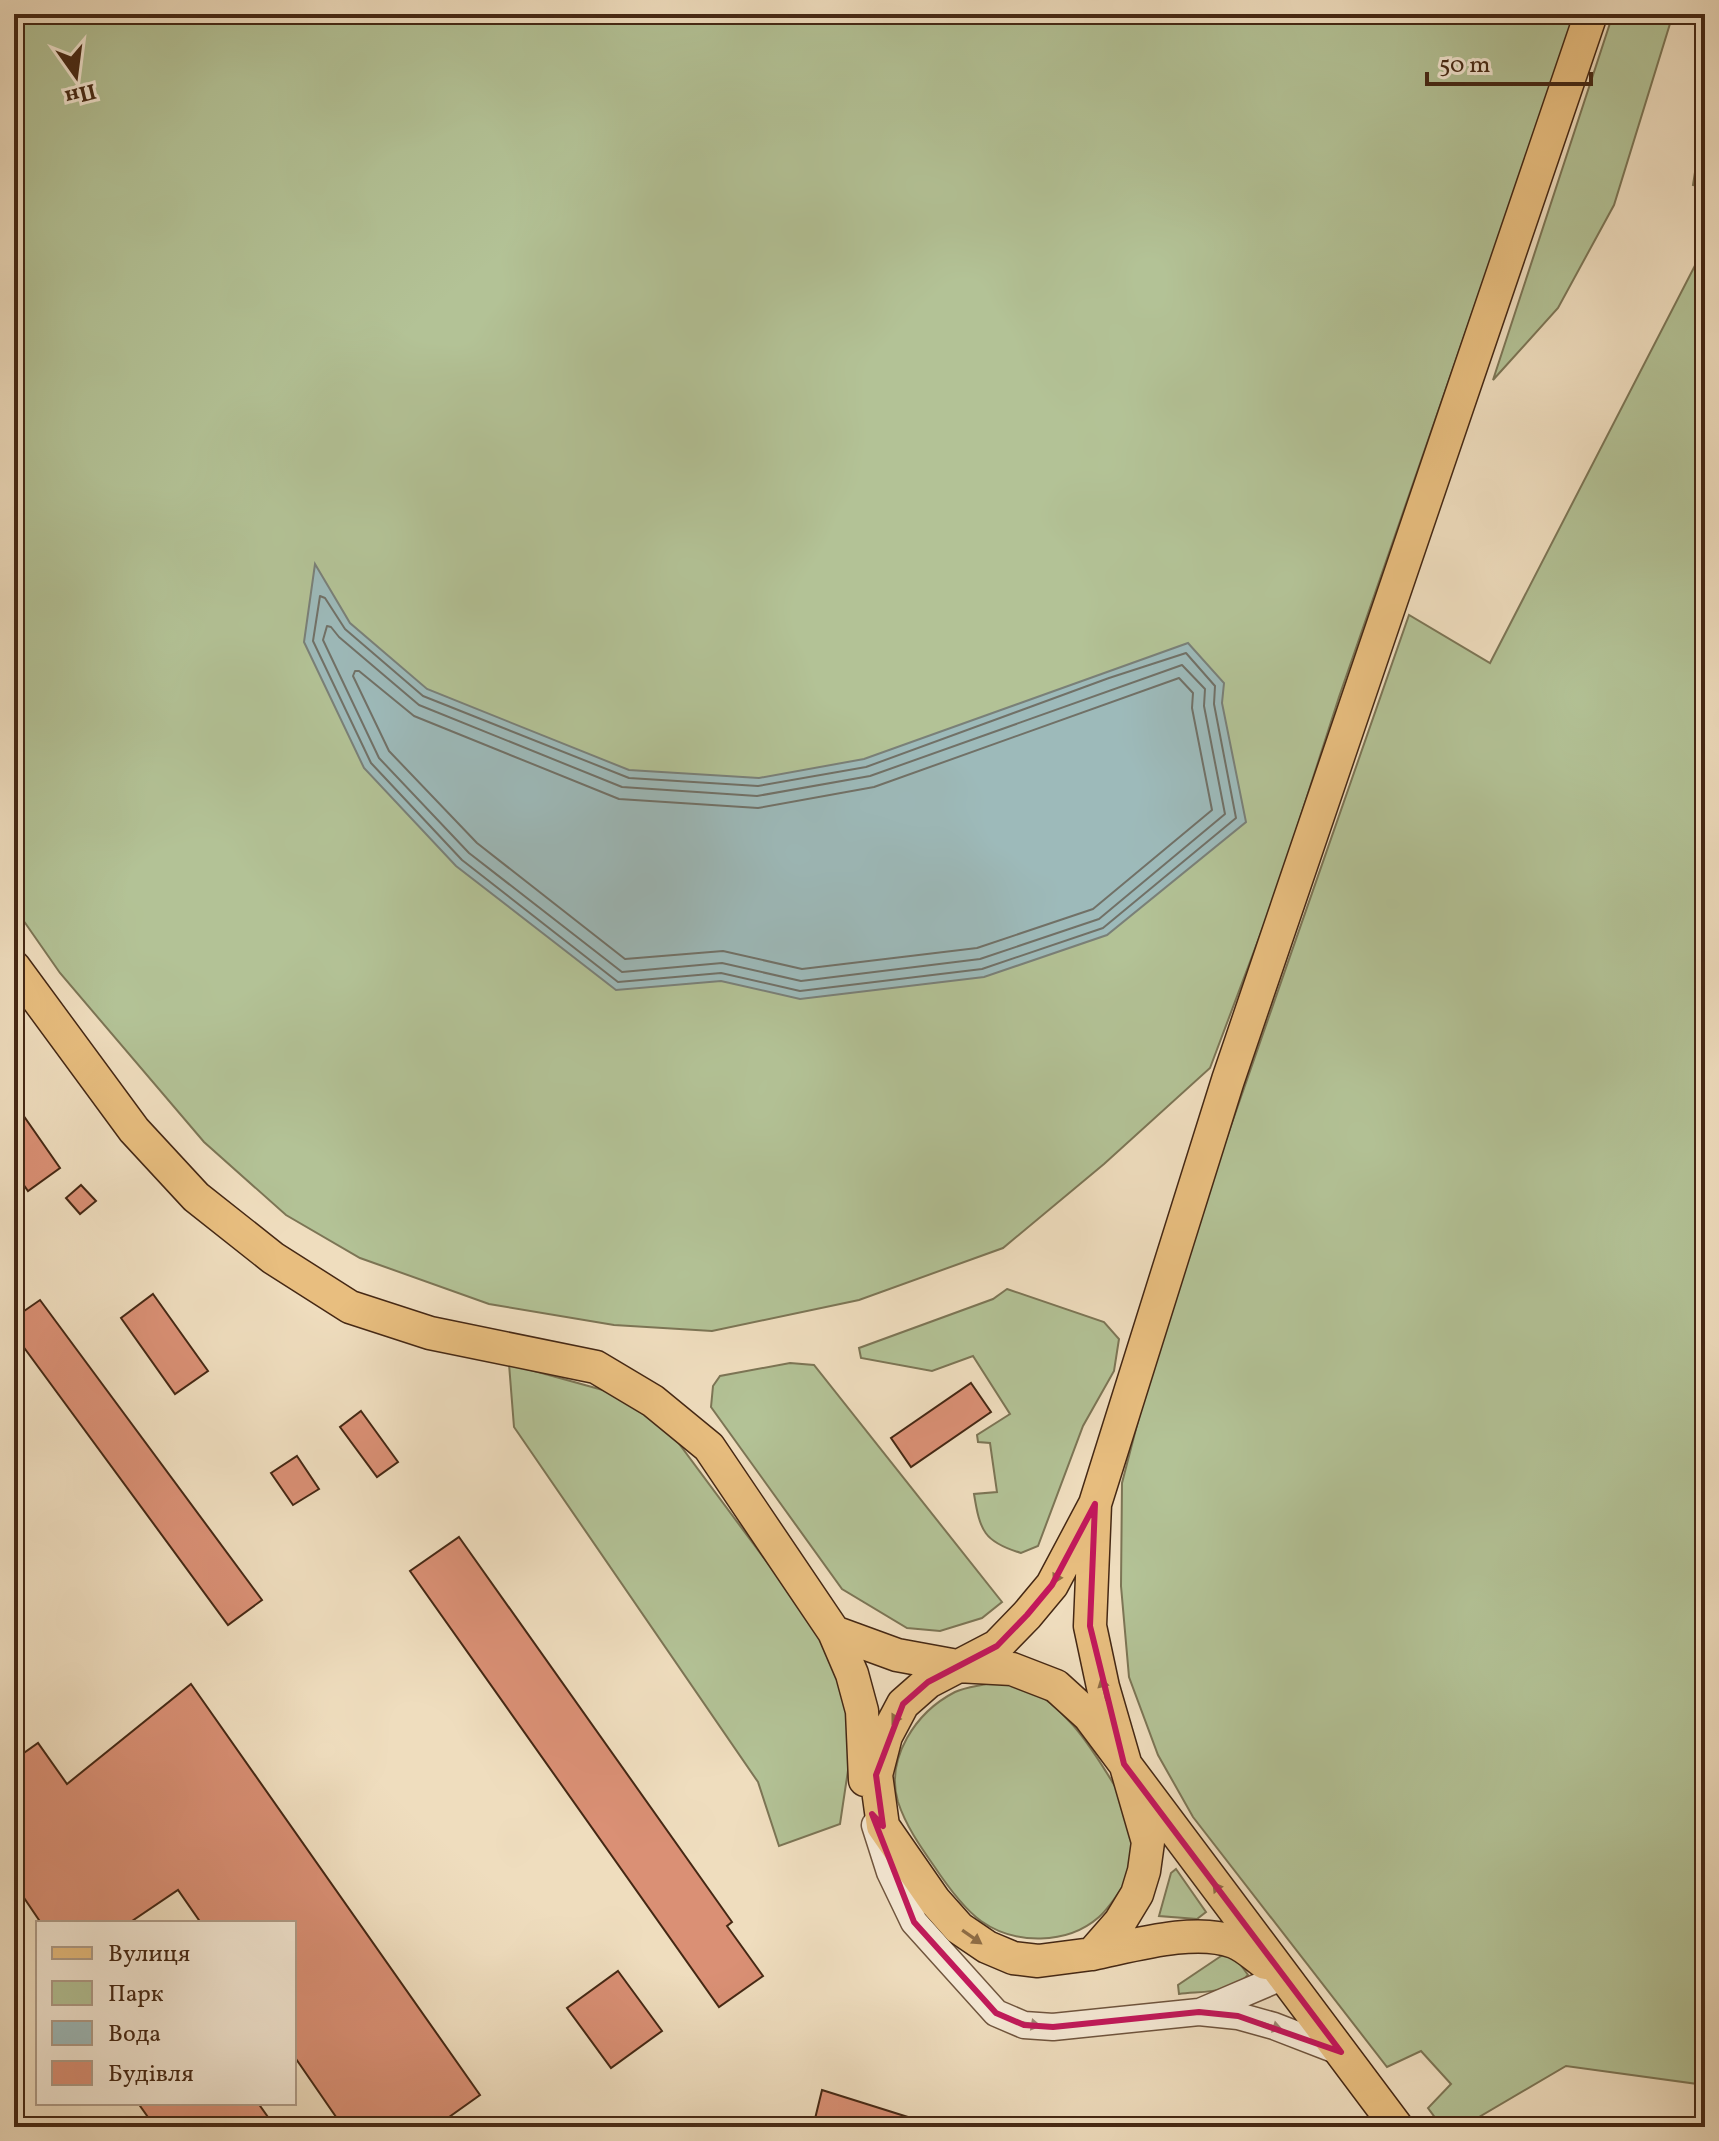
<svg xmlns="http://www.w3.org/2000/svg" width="1719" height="2141" viewBox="0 0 1719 2141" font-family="Vollkorn,serif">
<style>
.green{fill:#b3c296;stroke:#7c7555;stroke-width:2}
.water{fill:#9dbaba;stroke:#7a8078;stroke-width:2}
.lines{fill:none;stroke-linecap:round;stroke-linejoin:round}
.shore{stroke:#717167;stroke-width:2}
.building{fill:#da9075;stroke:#452814;stroke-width:2}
.minor-casing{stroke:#70553e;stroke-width:29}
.major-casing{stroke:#452814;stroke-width:35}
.minor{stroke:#f5e9d5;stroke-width:26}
.major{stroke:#e8be7f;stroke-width:32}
.oneway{fill:#8e6c44}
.oneway2{fill:#9d8874}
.marked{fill:none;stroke:#c2185b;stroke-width:6;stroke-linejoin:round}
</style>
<rect width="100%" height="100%" fill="#efddbe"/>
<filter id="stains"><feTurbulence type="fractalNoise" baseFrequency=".0025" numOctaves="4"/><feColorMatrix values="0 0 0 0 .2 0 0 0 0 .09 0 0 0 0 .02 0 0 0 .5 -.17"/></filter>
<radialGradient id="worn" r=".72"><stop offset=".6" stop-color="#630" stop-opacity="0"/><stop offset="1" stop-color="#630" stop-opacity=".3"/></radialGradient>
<!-- green -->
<path class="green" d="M14,14H1576L1339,697L1276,893L1210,1068L1104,1164L1003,1248L859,1300L712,1331L614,1325L489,1304L360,1258L286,1215L204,1142L60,973L14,907Z
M1613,14H1673L1614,205L1558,308L1493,380Z
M1705,108V188L1693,185Z
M1703,250L1705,251V2085L1566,2066L1462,2127H1442L1428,2108L1451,2084L1421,2051L1387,2067L1193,1817L1158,1755L1129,1677L1121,1586L1122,1483L1167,1309L1409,615L1490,663Z
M1007,1289L1104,1322L1119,1339L1114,1371L1083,1426L1038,1546L1021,1553C984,1542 980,1531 974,1494L997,1492L990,1443L978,1442L977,1435L1010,1414L973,1356L932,1371L861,1358L859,1348L993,1299Z
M790,1363L814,1365L1002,1602L982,1618L940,1631L907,1628L842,1589L711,1407L713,1386L720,1376Z
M509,1364L610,1392L632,1404L677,1441L790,1593L845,1679L850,1757L840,1824L779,1846L758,1782L514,1427Z
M990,1683C1004,1684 1018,1685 1031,1691C1046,1698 1059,1709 1069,1721C1086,1738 1132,1808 1135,1830C1136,1841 1130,1873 1125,1883C1118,1894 1109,1908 1099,1917C1067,1945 1015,1945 981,1921C963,1908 946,1884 934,1866C920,1846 906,1826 898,1802C885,1758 916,1712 955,1692C965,1687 979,1686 990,1683Z
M1176,1869L1206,1912L1197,1919L1159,1916L1171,1873Z
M1230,1950L1248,1975C1232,1994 1202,1991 1179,1994L1178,1985Z"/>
<!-- water -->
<path class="water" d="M315,564L350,623L427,689L629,770L759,778L864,759L1188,643L1224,683L1222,703L1246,822L1107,935L984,977L800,999L721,981L616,990L456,866L364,768L304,642Z"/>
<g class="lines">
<!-- shore -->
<path class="shore" d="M320,596L325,598L345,629L423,696L629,778L758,786L866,767L1109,678L1186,653L1215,686L1214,704L1236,818L1103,928L982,969L800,991L721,973L618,982L462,860L371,763L313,641Z
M327,626L331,627L339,637L419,705L622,787L757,796L870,776L1182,665L1205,689L1204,706L1225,814L1099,919L980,959L801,981L722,963L622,972L469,853L379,758L323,640Z
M355,671H359L414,716L619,799L758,808L874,787L1179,678L1193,693L1192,708L1212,810L1093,909L977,948L802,969L723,951L625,959L477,843L389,751L353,676Z"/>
</g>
<!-- building -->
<path class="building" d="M14,1102L60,1168L28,1191L14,1171Z
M81,1185L96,1201L80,1214L66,1198Z
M153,1294L208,1371L175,1394L121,1318Z
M40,1300L262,1600L228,1625L14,1334V1318Z
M971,1383L991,1412L911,1467L891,1438Z
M361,1411L398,1462L377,1477L340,1427Z
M297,1456L319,1489L293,1505L271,1473Z
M459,1537L732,1922L727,1926L763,1976L719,2007L410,1571Z
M191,1684L480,2095L435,2127H343L294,2056V1923H201L178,1890L129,1923H41L14,1883V1760L38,1743L67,1784Z
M618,1971L662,2031L611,2068L567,2008Z
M822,2090L927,2123L926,2127H813Z
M138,2103H258L275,2127H155Z"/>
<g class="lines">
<defs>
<path id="minor" d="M875,1825L890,1872L914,1922L996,2013L1024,2025L1053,2027L1199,2012L1238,2016L1274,2026L1341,2052
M1202,2011L1284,1976"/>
<path id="major" d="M14,967L134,1130L196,1197L273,1258L350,1307L430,1333L596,1367L653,1401L709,1447L834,1632L852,1674L862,1711L865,1780
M1095,1504L1090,1626L1103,1687L1148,1842L1144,1871L1137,1894L1120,1922L1092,1954L1038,1961L1013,1958L987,1947L959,1928L935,1901L883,1826L876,1775L886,1736L903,1704L928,1682L997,1646L1027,1615L1052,1585L1095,1504L1228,1080L1591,14
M834,1632L897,1655L957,1666L1012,1669L1056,1686L1089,1716L1397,2127
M1092,1954C1132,1946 1195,1927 1234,1942C1245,1946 1255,1956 1265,1963"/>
</defs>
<!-- minor casing -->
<use href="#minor" class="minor-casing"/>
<!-- major casing -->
<use href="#major" class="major-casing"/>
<!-- minor -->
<use href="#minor" class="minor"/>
<!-- major -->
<use href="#major" class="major"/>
</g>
<!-- one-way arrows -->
<defs><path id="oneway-solid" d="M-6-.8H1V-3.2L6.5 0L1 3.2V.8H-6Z" transform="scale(2)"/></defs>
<g class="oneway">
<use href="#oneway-solid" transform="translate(1059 1573) rotate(118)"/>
<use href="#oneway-solid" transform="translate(1104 1689) rotate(-104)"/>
<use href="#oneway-solid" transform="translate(898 1714) rotate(120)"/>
<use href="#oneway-solid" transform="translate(1220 1892) rotate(-127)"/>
<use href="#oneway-solid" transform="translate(972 1937) rotate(35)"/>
</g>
<g class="oneway2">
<use href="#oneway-solid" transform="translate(1029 2024) rotate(10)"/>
<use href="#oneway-solid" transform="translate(1271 2026) rotate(18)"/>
</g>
<!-- marked area -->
<path class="marked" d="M1095,1504L1090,1626L1124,1764L1341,2052L1238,2016L1199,2012L1053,2027L1024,2025L996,2013L914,1922L872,1814L883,1826L876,1775L903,1704L928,1682L997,1646L1027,1615L1052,1585Z"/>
<!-- margin -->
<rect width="1719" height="2141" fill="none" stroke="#efddbe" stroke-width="48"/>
<rect x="16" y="16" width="1687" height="2109" fill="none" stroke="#452814" stroke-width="4"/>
<rect x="24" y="24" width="1671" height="2093" fill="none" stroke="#452814" stroke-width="2"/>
<!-- legend -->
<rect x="36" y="1921" width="260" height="184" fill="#f5e9d5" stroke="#af9c88" stroke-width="2"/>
<rect x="52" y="1947" width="40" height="12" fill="#e8be7f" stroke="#af9c88" stroke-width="2"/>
<text x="108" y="1961" font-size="24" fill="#452814">Вулиця</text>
<rect x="52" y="1981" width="40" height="24" fill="#b3c296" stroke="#af9c88" stroke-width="2"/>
<text x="108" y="2001" font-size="24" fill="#452814">Парк</text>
<rect x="52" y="2021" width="40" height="24" fill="#9dbaba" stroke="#af9c88" stroke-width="2"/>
<text x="108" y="2041" font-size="24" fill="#452814">Вода</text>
<rect x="52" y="2061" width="40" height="24" fill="#da9075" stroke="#af9c88" stroke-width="2"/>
<text x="108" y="2081" font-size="24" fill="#452814">Будівля</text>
<!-- north arrow -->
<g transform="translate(76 76) rotate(166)" stroke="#f5e9d5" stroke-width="6" paint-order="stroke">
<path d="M0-6L14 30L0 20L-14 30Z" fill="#452814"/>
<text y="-12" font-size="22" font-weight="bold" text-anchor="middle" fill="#452814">Пн</text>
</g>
<!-- scale -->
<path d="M1427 72v12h164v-12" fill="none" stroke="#452814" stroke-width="4"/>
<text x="1439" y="72" font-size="24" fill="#452814" stroke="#f5e9d5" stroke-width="6" paint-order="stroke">50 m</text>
<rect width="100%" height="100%" filter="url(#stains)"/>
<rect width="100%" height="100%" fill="url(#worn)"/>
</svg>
